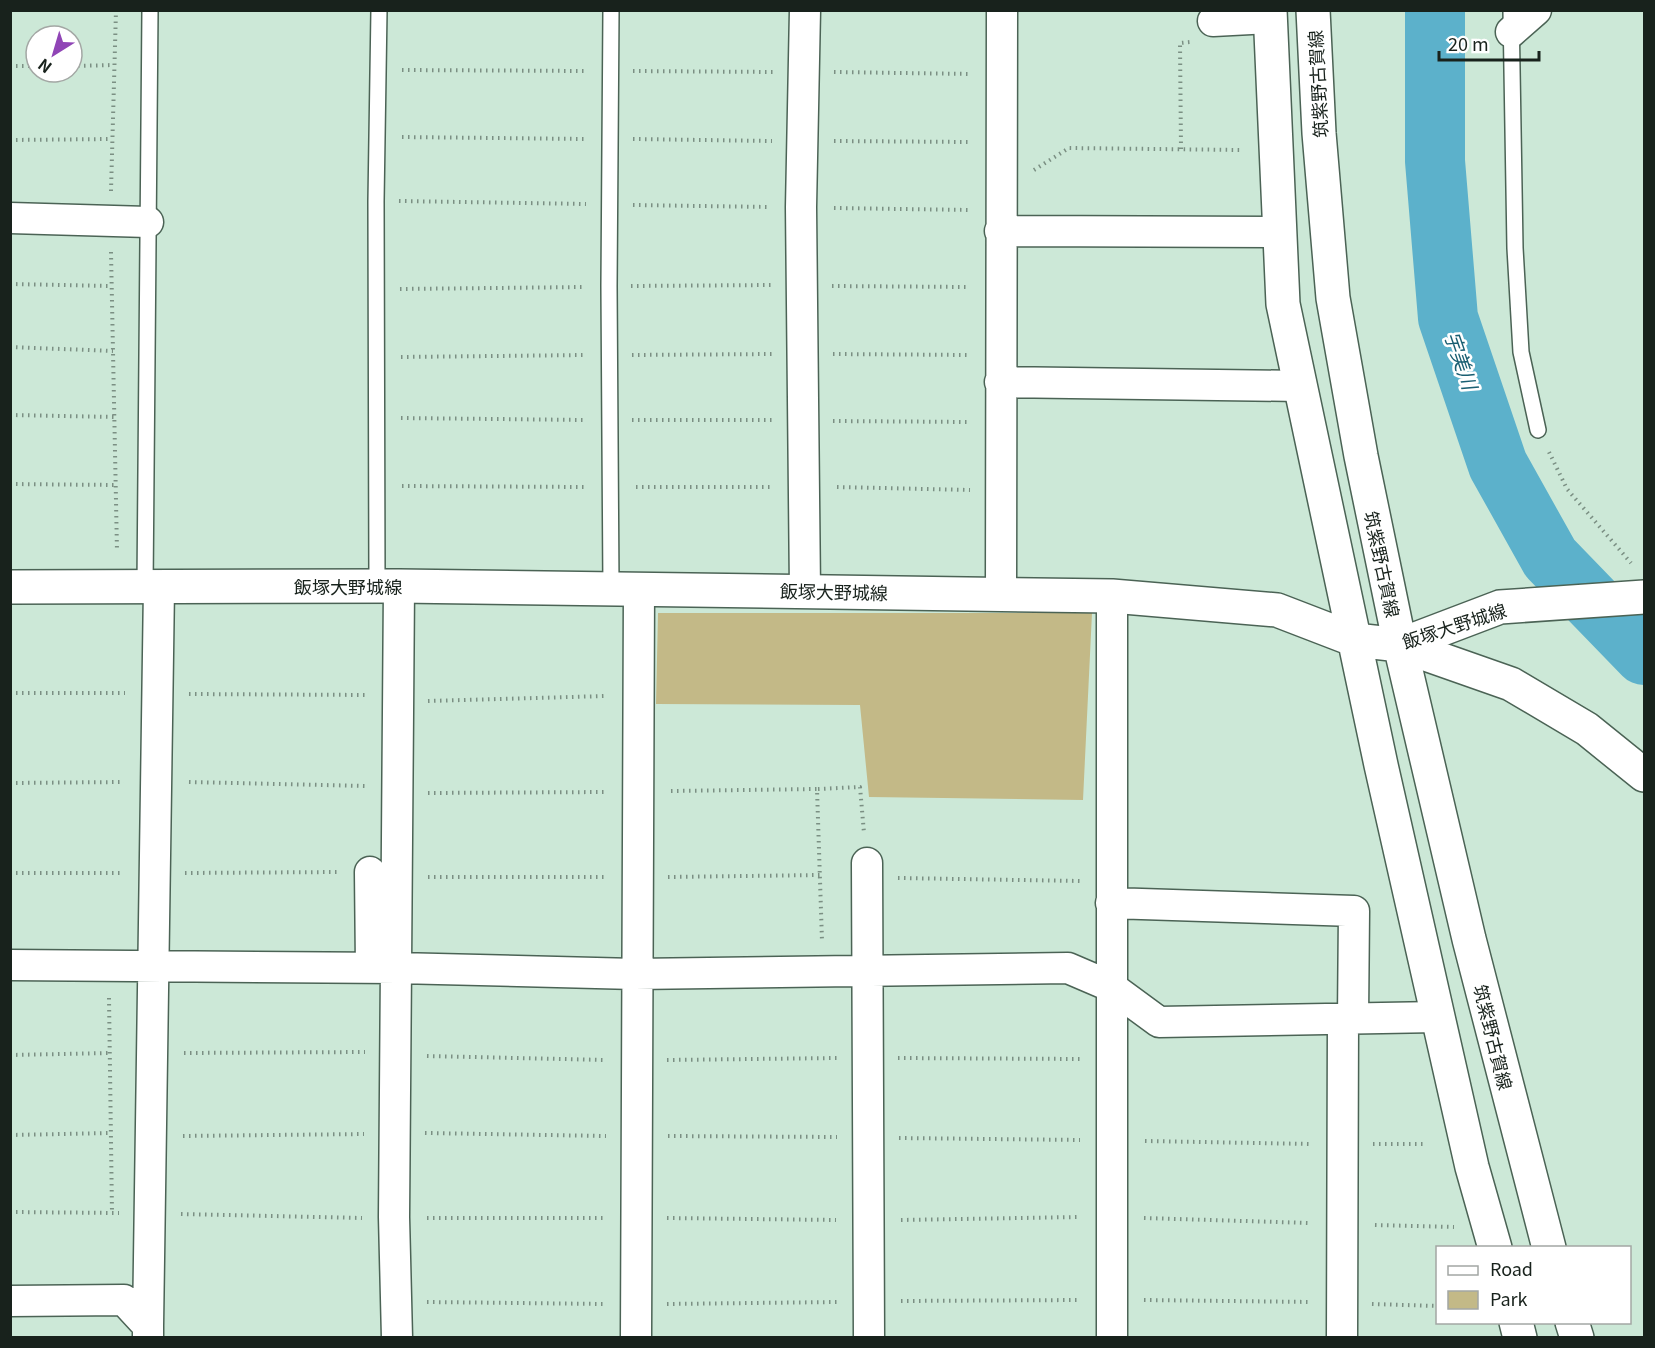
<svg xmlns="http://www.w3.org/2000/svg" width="1655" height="1348" viewBox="0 0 1655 1348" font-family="Georgia,'Noto Sans JP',serif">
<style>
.green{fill:#c3b987}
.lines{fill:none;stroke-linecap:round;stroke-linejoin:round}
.river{stroke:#5cb1cb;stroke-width:60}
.service-casing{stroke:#4b6355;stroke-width:18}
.minor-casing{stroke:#4b6355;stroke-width:33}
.tertiary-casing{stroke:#4b6355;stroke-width:36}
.primary-casing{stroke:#4b6355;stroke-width:36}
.path{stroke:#7b8f83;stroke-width:4;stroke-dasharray:1.5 4.5;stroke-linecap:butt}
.service{stroke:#fff;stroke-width:15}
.minor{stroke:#fff;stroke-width:30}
.tertiary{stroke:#fff;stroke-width:33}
.primary{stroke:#fff;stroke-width:33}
.labels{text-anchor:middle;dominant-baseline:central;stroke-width:5;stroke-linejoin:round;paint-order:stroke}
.street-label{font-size:18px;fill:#18221c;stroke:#fff}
.water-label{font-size:20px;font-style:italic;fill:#1a5f72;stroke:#fff}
</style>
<rect width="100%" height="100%" fill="#cce8d7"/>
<!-- green -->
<path class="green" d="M658,613H1092L1083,800L869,797L860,705L656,704Z"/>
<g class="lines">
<!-- river -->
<path class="river" d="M1435,10V161L1448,318L1498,465L1550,558L1644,655"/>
<defs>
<path id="service" d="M1511,10L1515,248L1521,352L1538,430
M377,586L376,201L379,10
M145,587L150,10
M611,589L609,286L611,10"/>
<path id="minor" d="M805,10L801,207L805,591
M1213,21L1270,18
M1511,32L1536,10
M10,218L148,222
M1000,231L1279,232
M1000,382L1300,386
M1001,594L1002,10
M867,863L869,1338
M370,872L371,968
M1111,903L1354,911L1353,1018
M10,965L397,968L635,974L1068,968L1110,986L1159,1022L1438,1017
M10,1301L124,1300L148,1326V1338
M148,1326L159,587
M397,1338L394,1217L399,586
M636,1338L639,590
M1112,1338V596
M1342,1338L1343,1019"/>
<path id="tertiary" d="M1400,645L1511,684L1587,729L1644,775"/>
<path id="primary" d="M1270,10L1283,304L1381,765L1472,1167L1495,1248
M1313,10L1319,133L1333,298L1361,456L1400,645L1469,939L1549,1248
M10,587L399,586L1112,596L1277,610L1355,640L1400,645L1500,607L1644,597
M1516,1322L1520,1338
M1572,1322L1577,1338"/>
</defs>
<!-- service casing -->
<use href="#service" class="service-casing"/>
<!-- minor casing -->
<use href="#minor" class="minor-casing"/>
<!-- tertiary casing -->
<use href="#tertiary" class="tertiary-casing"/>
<!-- primary casing -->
<use href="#primary" class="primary-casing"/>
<!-- path -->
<path class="path" d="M10,66H36
M72,66L114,65
M402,70L587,71
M633,71L773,72
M834,72L971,74
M402,137L586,139
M633,139L772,141
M10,140L112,139
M834,141L970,142
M1181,149L1180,43L1190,42
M1034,170L1069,148L1242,150
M111,191L116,10
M399,201L586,204
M633,205L769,207
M834,208L970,210
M111,252L117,551
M10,284L112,286
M631,286L771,285
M832,286L969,287
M400,289L585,287
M10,347L113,351
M833,354L970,355
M632,355L772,354
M401,357L586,355
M10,415L115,417
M401,418L586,420
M632,420H772
M833,421L970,422
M1549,452L1567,489L1631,563
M10,484L115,485
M402,486L586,487
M636,487H772
M837,487L970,490
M10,693H125
M189,694L368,695
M428,701L606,696
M189,782L367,786
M10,783L124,782
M818,789L860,787L864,833
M671,791L817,789L822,941
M428,793L607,792
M10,873H124
M185,873L340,872
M428,877H606
M668,877L820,875
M898,878L1080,881
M109,998L112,1213
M184,1053L365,1052
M10,1055L110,1053
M427,1056L606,1060
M898,1058L1080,1059
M667,1060L837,1058
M425,1133L606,1136
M10,1135L111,1133
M183,1136L364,1134
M668,1136L837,1137
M899,1138L1080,1140
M1145,1141L1311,1144
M1373,1144H1423
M10,1212L119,1213
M181,1214L362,1218
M427,1218H605
M667,1218L836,1220
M1144,1218L1310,1223
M901,1220L1079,1217
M1375,1225L1454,1227
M1144,1300L1311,1302
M901,1301L1080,1300
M427,1302L606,1304
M667,1304L837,1302
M1372,1304L1438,1306"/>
<!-- service -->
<use href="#service" class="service"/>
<!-- minor -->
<use href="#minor" class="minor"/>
<!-- tertiary -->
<use href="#tertiary" class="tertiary"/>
<!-- primary -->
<use href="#primary" class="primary"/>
</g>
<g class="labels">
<!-- street labels -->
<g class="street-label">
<text transform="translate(1317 84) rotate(-93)">筑紫野古賀線</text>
<text transform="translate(1383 564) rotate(78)">筑紫野古賀線</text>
<text x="348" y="586">飯塚大野城線</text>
<text transform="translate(834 591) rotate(1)">飯塚大野城線</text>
<text transform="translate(1454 625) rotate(-18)">飯塚大野城線</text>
<text transform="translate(1494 1037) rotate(76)">筑紫野古賀線</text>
</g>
<!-- water labels -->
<g class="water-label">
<text transform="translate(1462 360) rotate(71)">宇美川</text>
</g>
</g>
<!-- border -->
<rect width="1655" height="1348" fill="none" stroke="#18221c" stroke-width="24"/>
<!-- legend -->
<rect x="1436" y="1246" width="195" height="78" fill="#ffffff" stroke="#a3a7a4" stroke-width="1.5"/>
<rect x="1448" y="1266" width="30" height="9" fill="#ffffff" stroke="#a3a7a4" stroke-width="1.5"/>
<text x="1490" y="1276" font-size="18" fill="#18221c">Road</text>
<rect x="1448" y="1291" width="30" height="18" fill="#c3b987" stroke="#a3a7a4" stroke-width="1.5"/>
<text x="1490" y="1306" font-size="18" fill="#18221c">Park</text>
<!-- north arrow -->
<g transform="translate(54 54) rotate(217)"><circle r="28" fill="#ffffff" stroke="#a3a7a4" stroke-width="1.5"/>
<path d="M0-4.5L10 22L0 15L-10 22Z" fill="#9045b6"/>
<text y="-9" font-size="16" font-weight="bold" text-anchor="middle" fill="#18221c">N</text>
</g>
<!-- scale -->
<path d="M1439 51v9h100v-9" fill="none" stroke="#18221c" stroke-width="3"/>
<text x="1448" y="51" font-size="18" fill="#18221c" stroke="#ffffff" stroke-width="4.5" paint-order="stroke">20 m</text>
</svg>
